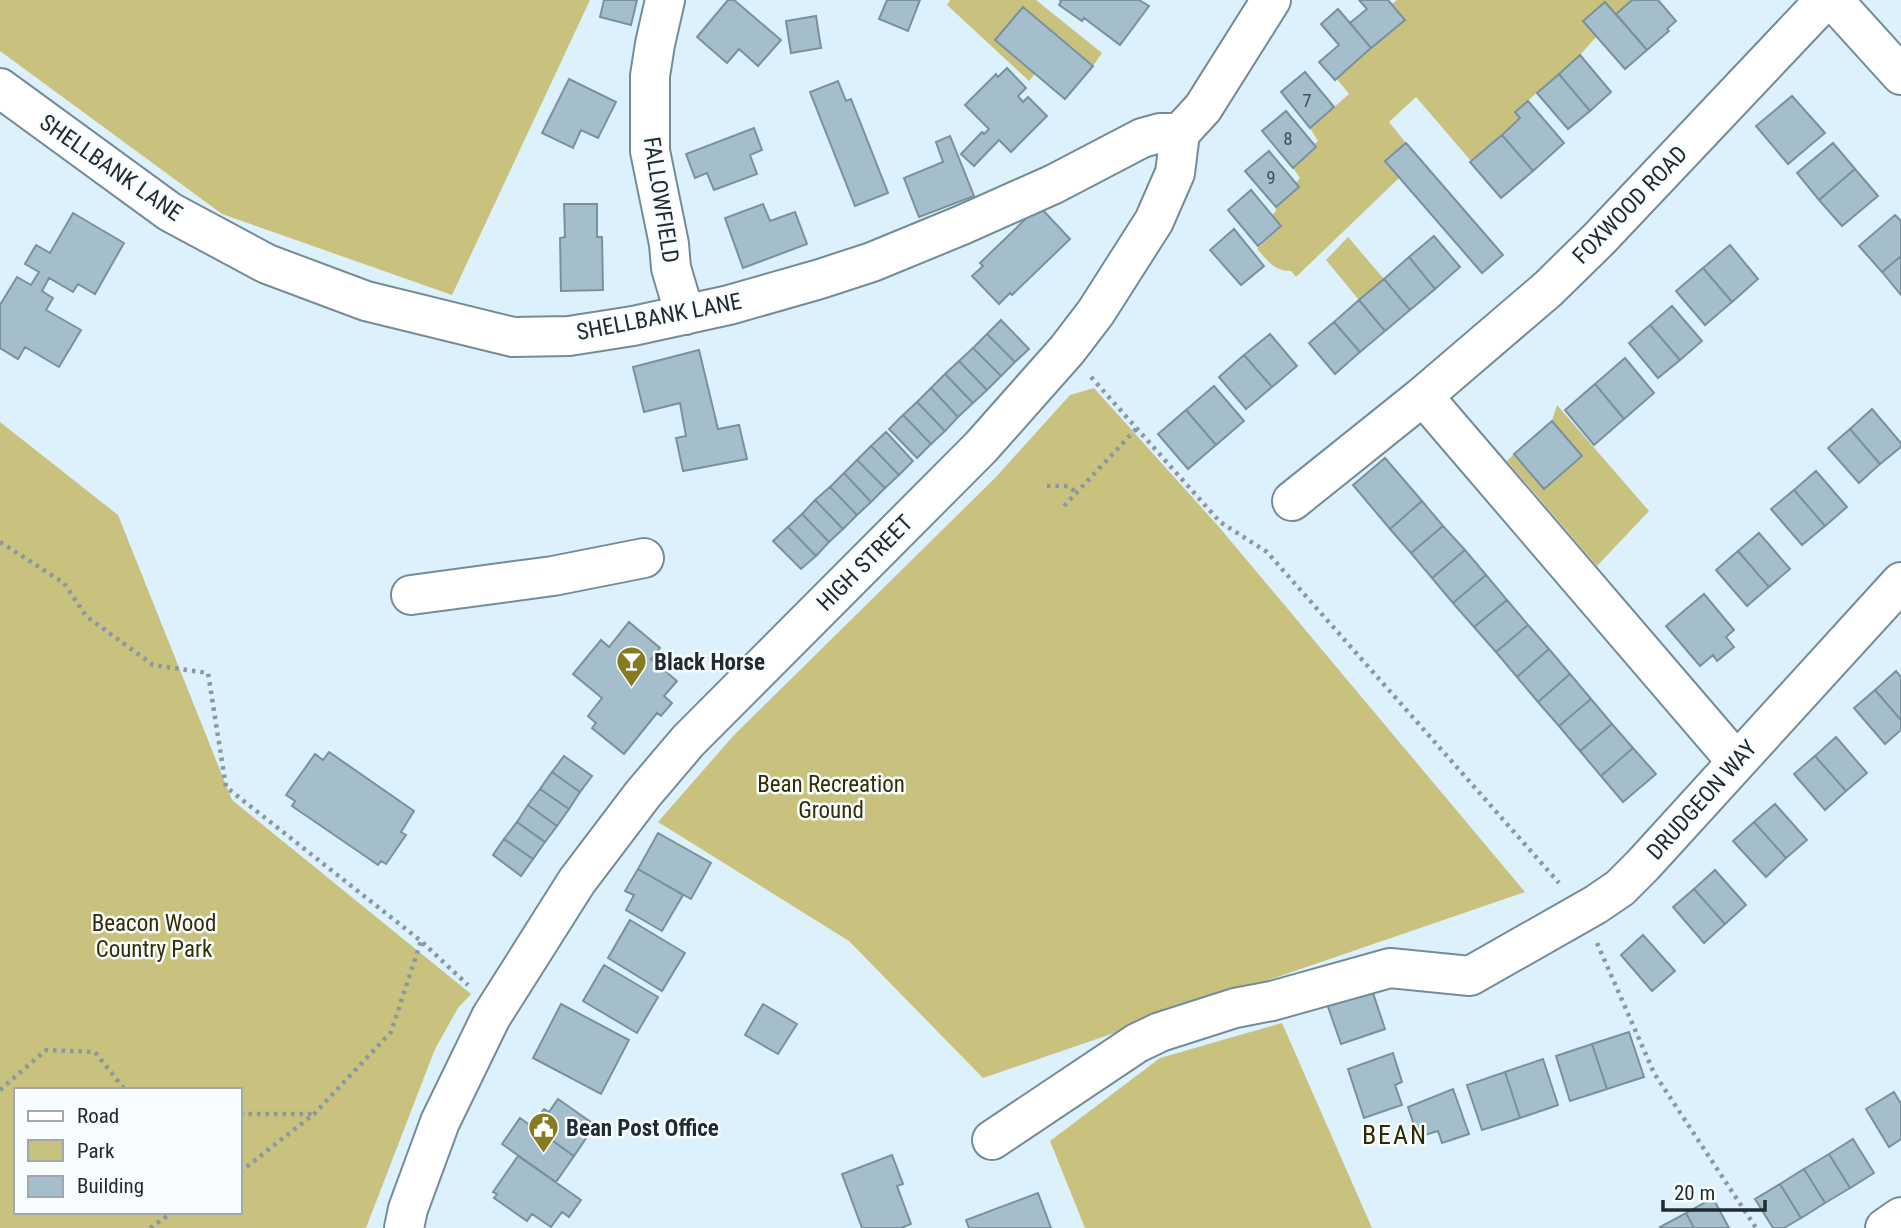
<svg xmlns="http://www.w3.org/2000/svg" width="1901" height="1228" viewBox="0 0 1901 1228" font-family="'Roboto Condensed',sans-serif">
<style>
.green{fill:#c9c27e;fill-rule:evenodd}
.building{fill:#a5becb;stroke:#79919e;stroke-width:2}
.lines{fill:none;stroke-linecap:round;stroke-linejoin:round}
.minor-casing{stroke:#748c99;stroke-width:42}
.major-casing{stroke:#748c99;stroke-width:42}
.path{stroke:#8998a1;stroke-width:4.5;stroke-dasharray:3.5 5;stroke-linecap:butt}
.minor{stroke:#fff;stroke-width:38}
.major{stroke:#fff;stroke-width:38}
.labels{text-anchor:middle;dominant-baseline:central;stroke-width:5;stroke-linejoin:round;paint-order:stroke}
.number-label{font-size:19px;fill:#425057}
.street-label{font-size:23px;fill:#212b30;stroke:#f7fcff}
.poi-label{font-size:23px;font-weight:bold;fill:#212b30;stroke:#f7fcff;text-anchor:start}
.park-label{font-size:23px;fill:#332e00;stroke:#f7fcff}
.quarter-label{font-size:26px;letter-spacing:2px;fill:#2f2a00;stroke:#f7fcff}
</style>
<rect width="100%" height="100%" fill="#ddf1fd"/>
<!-- green -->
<path class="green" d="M0,0H590L452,295L222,214L0,51Z
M950,0H1036L1102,53L1093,66L1023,7L995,40L1035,74L1029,81L947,5Z
M1397,0H1632L1616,14L1605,2L1583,21L1597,36L1580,55L1515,112L1520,118L1471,161L1416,97L1389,122L1406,143L1385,161L1399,178L1296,277L1291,271C1274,271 1268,261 1257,249L1281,227L1272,215L1276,211V207L1299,187L1296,183L1300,178L1293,168L1316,147L1314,144L1318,141L1310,128L1349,94L1336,78L1405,20L1392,4Z
M1348,237L1384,279L1359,300L1326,260Z
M1094,388L1219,527L1525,892L983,1078L849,941L658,822L734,735L996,477L1070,395Z
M1557,405L1649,511L1597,566L1507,461L1514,454L1544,489L1582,457L1552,421Z
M0,422L118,515L232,800L471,994L458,1008L435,1049L366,1228H0ZM16,1090H240V1212H16Z
M1282,1023L1372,1228H1085L1050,1141L1160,1058Z"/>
<!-- building -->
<path class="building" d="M604,0H637L631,25L600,17Z
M728,0H734L781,40L758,66L739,49L727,63L697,37Z
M887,0H920L908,31L879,19Z
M1060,0H1139L1149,6L1120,45L1084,18L1082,21L1059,5L1061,1Z
M1359,0H1388L1405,20L1371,48L1350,23L1367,9Z
M1632,0H1658L1676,21L1667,29L1669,31L1647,50L1616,14Z
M1605,2L1647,50L1625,69L1583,21Z
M1023,7L1093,66L1065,99L995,40Z
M1338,9L1371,48L1335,80L1319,62L1339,45L1321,24Z
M816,16L821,48L791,53L786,21Z
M1580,55L1611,92L1590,111L1559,74Z
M1007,68L1026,88L1018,96L1023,102L1028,97L1047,116L1011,152L999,140L974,166L961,154L982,132L984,134L989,129L965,105L996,74L998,77Z
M1305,72L1334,107L1310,128L1281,92Z
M1559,74L1590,111L1568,129L1537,93Z
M569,79L616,102L598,138L581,130L573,148L542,133Z
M838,81L846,101L851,99L888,193L855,206L810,92Z
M1792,96L1825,133L1788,164L1756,126Z
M1528,101L1564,143L1533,171L1502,135L1520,118L1515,112Z
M1286,111L1316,147L1293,168L1262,131Z
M754,128L762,150L750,155L757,174L714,190L707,173L695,178L686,154Z
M1502,135L1533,171L1501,198L1470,162Z
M950,136L974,196L919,217L904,178L943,162L936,142Z
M1406,143L1503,255L1482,273L1385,161Z
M1833,143L1855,169L1819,200L1797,173Z
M1269,151L1299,187L1276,207L1245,171Z
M1855,169L1878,196L1842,226L1819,200Z
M1251,190L1281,226L1258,246L1228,210Z
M564,204H597V237H602L603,290L561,291L560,238L565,237Z
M763,204L770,221L795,212L807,244L743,268L725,218Z
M1039,206L1070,239L1012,295L1010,293L999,304L972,276L983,266L980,263Z
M73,213L124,243L95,294L78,284L73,292L49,278L42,291L53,298L46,310L81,330L59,367L25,347L18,359L0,348V305L17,277L31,285L39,272L25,264L36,245L50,253Z
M1895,215L1901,221V256L1882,272L1859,246Z
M1234,229L1264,266L1241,285L1210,250Z
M1434,236L1460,267L1435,289L1409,257Z
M1730,245L1758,279L1732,302L1703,268Z
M1901,256V295L1882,272Z
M1409,257L1435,289L1410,310L1384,279Z
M1703,268L1732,302L1705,325L1676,291Z
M1384,279L1410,310L1385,331L1359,300Z
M1359,300L1385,331L1360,352L1334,322Z
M1672,306L1702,341L1680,360L1650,325Z
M1001,320L1029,349L1015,362L987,334Z
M1334,322L1360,352L1335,374L1309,343Z
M1650,325L1680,360L1658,378L1629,343Z
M987,334L1015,362L1001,376L973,348Z
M1270,334L1297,366L1272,387L1244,355Z
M973,348L1001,376L987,390L959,361Z
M699,350L718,429L739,425L747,459L683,471L676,438L686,436L680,403L644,412L633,367Z
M1244,355L1272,387L1246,409L1219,377Z
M1625,358L1654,393L1624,419L1595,384Z
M959,361L987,390L973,403L945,374Z
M945,374L973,403L958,417L931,388Z
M1595,384L1624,419L1594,445L1565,410Z
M1214,386L1244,421L1216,445L1186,410Z
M931,388L958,417L945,431L917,402Z
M917,402L945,431L931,444L903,415Z
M1872,409L1901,443V447L1880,464L1850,429Z
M1186,410L1216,445L1188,469L1158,434Z
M903,415L931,444L917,458L889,429Z
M1552,421L1582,456L1544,489L1514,454Z
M1850,429L1880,464L1859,483L1828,448Z
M886,432L913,461L899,475L871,446Z
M871,446L899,475L885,488L857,460Z
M1385,458L1422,501L1390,529L1353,485Z
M857,460L885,488L871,502L844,473Z
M1816,471L1847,507L1825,526L1794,490Z
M844,473L871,502L857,515L830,487Z
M830,487L857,515L843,529L815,500Z
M1794,490L1825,526L1802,545L1771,509Z
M815,500L843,529L829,542L802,514Z
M1422,501L1443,526L1411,553L1390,529Z
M802,514L829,542L816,556L788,527Z
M1443,526L1465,550L1432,578L1411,553Z
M788,527L816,556L801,569L773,541Z
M1759,533L1790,569L1769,587L1738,551Z
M1465,550L1486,575L1453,603L1432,578Z
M1738,551L1769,587L1747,606L1716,570Z
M1486,575L1507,600L1474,627L1453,603Z
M1704,594L1734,630L1726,637L1734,647L1717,661L1713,655L1700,666L1666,626Z
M1507,600L1528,625L1496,652L1474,627Z
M629,622L660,648L651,659L677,681L664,696L672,703L661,716L657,713L624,754L592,728L596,723L588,716L602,698L573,674L601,640L609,647Z
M1528,625L1549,649L1517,677L1496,652Z
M1549,649L1570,674L1538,702L1517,677Z
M1896,671L1901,677V720L1875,690Z
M1570,674L1591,699L1559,726L1538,702Z
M1875,690L1901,720V730L1885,744L1854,708Z
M1591,699L1612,724L1580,751L1559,726Z
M1612,724L1633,748L1601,776L1580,751Z
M1836,737L1867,773L1846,791L1815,756Z
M1633,748L1656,774L1623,802L1601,776Z
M329,752L414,811L401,832L406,835L386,864L381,861L378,865L292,806L295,801L286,795L315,754L323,760Z
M564,756L592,776L580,792L552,772Z
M1815,756L1846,791L1825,810L1794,774Z
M552,772L580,792L569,809L540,789Z
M540,789L569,809L557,826L528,805Z
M1775,804L1807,840L1786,858L1754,822Z
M528,805L557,826L545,842L517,822Z
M517,822L545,842L533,859L504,839Z
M1754,822L1786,858L1766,877L1733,841Z
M658,833L711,863L691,899L638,869Z
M504,839L533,859L521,876L493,855Z
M638,869L683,895L662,931L626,910L634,895L625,891Z
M1715,870L1746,905L1725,924L1694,889Z
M1694,889L1725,924L1704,943L1673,907Z
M630,920L685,953L662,991L608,958Z
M1643,935L1675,971L1652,991L1621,955Z
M604,965L658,997L637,1033L583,1001Z
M1372,990L1385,1029L1341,1044L1327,1004Z
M561,1004L629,1040L601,1094L533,1058Z
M763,1004L797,1024L778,1054L745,1035Z
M1629,1032L1644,1077L1607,1089L1592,1044Z
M1592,1044L1607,1089L1570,1101L1556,1056Z
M1393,1053L1402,1082L1395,1085L1402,1105L1364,1118L1348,1069Z
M1543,1059L1558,1105L1520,1118L1505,1072Z
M1505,1072L1520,1118L1482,1130L1467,1085Z
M1453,1089L1469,1134L1442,1143L1438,1131L1418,1137L1408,1107Z
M1894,1092L1901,1104V1139L1889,1147L1866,1109Z
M558,1099L595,1125L574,1156L532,1126L544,1109L549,1112Z
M520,1118L574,1156L556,1182L502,1144Z
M1853,1139L1874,1173L1850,1188L1829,1154Z
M1829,1154L1850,1188L1825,1203L1804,1169Z
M892,1155L903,1184L897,1186L911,1224L901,1228H862L842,1174Z
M518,1156L581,1200L569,1217L562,1212L551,1227L532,1214L527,1221L494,1198L497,1194L493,1192Z
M1804,1169L1825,1203L1801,1218L1780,1184Z
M1780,1184L1801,1218L1784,1228H1773L1755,1199Z
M1038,1193L1051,1228H969L966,1220Z
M1713,1198L1729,1228H1694L1686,1213Z
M1686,1213L1694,1228H1661L1660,1227Z"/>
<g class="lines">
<defs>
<path id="minor" d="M665,0L655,44L650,76V151L669,244L671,268L685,315
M1833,0L1901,75
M0,88L170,212L267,264L366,301L513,337L569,336L633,326L729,305L820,279L872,262L962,225L1054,184L1142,138L1160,133H1180
M1423,396L1737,762
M1292,501L1423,396L1548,289L1599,239L1825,0
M411,595L553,576L644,558
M992,1140L1137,1043L1160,1032L1235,1008L1272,1001L1390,968L1470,976L1595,905L1620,888L1643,865L1901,582
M1885,1228L1901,1217"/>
<path id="major" d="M404,1228L408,1209L440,1122L491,1017L577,881L643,794L688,741L981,447L1067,350L1096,312L1154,221L1175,173L1180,133L1203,108L1271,0"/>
</defs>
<!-- minor casing -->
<use href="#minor" class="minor-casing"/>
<!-- major casing -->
<use href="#major" class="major-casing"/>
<!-- path -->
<path class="path" d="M1091,377L1220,522L1267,552L1559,883
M1047,486H1068L1076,492
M1064,506L1137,428
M0,542L64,583L86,616L153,665L208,673L226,787L421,941L468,985
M1597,943L1654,1073L1756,1228
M0,1090L46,1050L95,1052L125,1090
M240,1114H314
M240,1172L314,1114L391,1032L421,941
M150,1228L173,1212"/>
<!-- minor -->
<use href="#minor" class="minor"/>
<!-- major -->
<use href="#major" class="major"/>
</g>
<!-- icons -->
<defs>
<symbol id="bar-pin" viewBox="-11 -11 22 30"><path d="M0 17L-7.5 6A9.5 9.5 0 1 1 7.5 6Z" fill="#867b21" stroke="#f7fcff"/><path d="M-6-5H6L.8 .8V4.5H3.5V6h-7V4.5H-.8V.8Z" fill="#fff"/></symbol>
<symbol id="civic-pin" viewBox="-11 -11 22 30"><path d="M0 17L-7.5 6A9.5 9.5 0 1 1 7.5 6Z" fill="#867b21" stroke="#f7fcff"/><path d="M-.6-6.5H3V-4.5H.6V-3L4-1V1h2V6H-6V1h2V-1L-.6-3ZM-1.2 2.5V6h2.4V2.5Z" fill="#fff"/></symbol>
</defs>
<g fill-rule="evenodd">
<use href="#bar-pin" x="614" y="644" width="35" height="47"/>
<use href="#civic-pin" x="526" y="1110" width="35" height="47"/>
</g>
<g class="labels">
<!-- number labels -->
<g class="number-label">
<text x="1307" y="100">7</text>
<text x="1288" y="138">8</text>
<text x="1271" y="177">9</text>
</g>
<!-- street labels -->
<g class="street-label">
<text transform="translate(111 168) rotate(35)">SHELLBANK LANE</text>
<text transform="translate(661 200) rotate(81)">FALLOWFIELD</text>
<text transform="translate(1630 205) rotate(-46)">FOXWOOD ROAD</text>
<text transform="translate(659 317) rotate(-11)">SHELLBANK LANE</text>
<text transform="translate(865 563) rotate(-45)">HIGH STREET</text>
<text transform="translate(1702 800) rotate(-48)">DRUDGEON WAY</text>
</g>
<!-- poi labels -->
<g class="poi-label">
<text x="654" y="662">Black Horse</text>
<text x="566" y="1128">Bean Post Office</text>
</g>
<!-- park labels -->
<g class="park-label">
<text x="831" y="784">Bean Recreation<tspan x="831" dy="26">Ground</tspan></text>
<text x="154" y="923">Beacon Wood<tspan x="154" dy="26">Country Park</tspan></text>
</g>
<!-- quarter labels -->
<g class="quarter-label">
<text x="1395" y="1135">BEAN</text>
</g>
</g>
<!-- legend -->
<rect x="14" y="1088" width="228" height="126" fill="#f7fcff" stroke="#a1a8ac" stroke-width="2"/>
<rect x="28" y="1111" width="35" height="10" fill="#ffffff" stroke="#a1a8ac" stroke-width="2"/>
<text x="77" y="1123" font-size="21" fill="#212b30">Road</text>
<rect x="28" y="1140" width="35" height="21" fill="#c9c27e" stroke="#a1a8ac" stroke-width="2"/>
<text x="77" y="1158" font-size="21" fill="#212b30">Park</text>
<rect x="28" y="1176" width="35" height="21" fill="#a5becb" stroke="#a1a8ac" stroke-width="2"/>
<text x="77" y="1193" font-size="21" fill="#212b30">Building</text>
<!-- scale -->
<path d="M1663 1200v10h102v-10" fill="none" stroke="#212b30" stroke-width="3.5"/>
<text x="1674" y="1200" font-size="21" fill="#212b30" stroke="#f7fcff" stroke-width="5" paint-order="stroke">20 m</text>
</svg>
